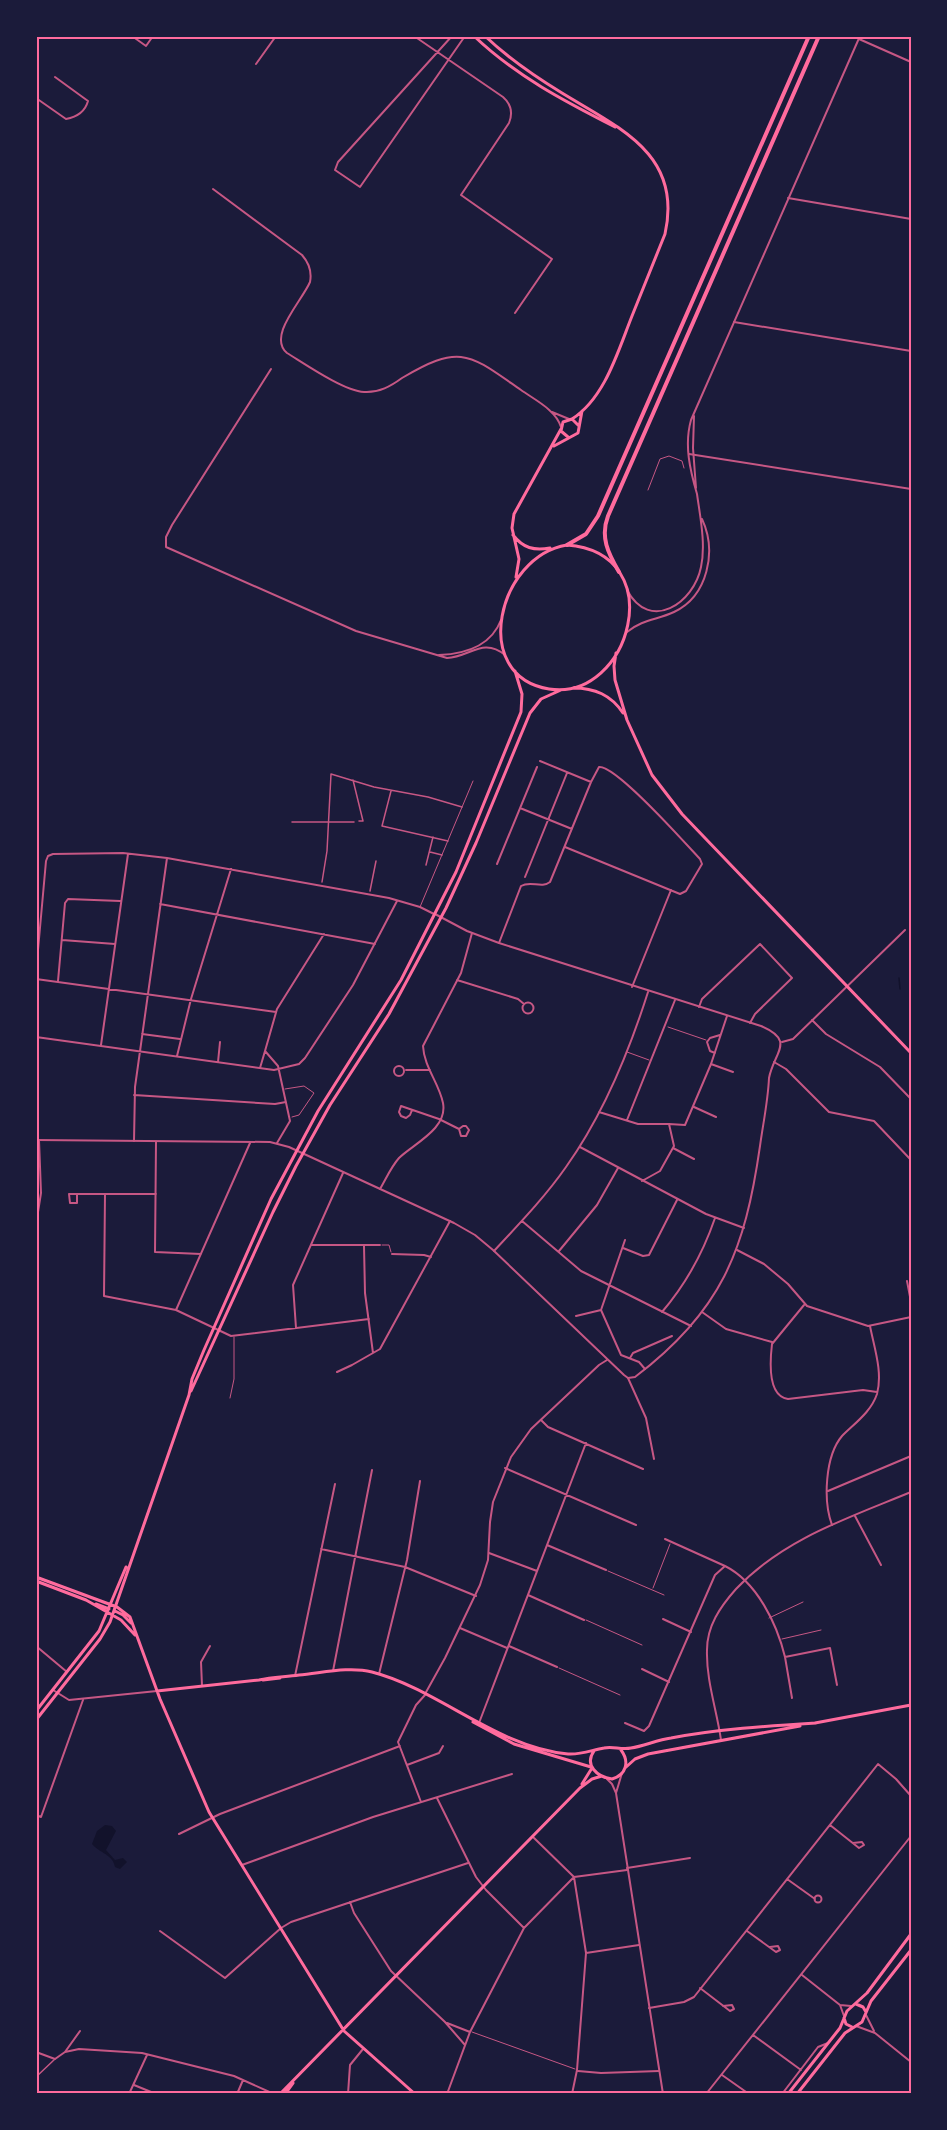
<svg xmlns="http://www.w3.org/2000/svg" width="947" height="2130" viewBox="0 0 947 2130" font-family="'PT Sans',sans-serif">
<style>
.water{fill:#12122b}
.lines{fill:none;stroke-linecap:round;stroke-linejoin:round}
.stream{stroke:#12122b;stroke-width:1.5}
.service{stroke:#c65784;stroke-width:1}
.pedestrian{stroke:#c65784;stroke-width:1.5}
.minor{stroke:#c65784;stroke-width:2}
.tertiary{stroke:#c65784;stroke-width:2}
.secondary{stroke:#ff6b9d;stroke-width:3}
.motorway{stroke:#ff6b9d;stroke-width:4}
.neatline{fill:none;stroke:#ff6b9d;stroke-width:2}
</style>
<rect width="100%" height="100%" fill="#1b1b3a"/>
<!-- water -->
<path class="water" d="M105,1825L112,1826L116,1831L106,1850L115,1860L123,1858L127,1862L120,1869L115,1867C113,1854 99,1853 92,1844L97,1831Z"/>
<g class="lines">
<!-- stream -->
<path class="stream" d="M899,978L900,989"/>
<!-- service -->
<path class="service" d="M648,490L660,459L669,456L682,461L684,468
M420,907L473,781
M668,1027L706,1040
M627,1052L649,1060
M285,1089L304,1086L314,1093L299,1115L292,1117
M382,1245H389L391,1252
M230,1398L234,1379V1337
M608,1571L664,1595
M653,1588L670,1544
M769,1618L803,1602
M586,1620L642,1645
M782,1639L821,1630
M559,1668L620,1695
M472,2032L575,2069"/>
<!-- pedestrian -->
<path class="pedestrian" d="M353,780L363,821H359
M391,791L382,826L448,841
M292,822H354
M430,852L442,855
M426,865L433,837
M322,882L327,851L331,774L374,787L428,797L462,807
M370,891L376,861
M36,2077L55,2059"/>
<!-- minor -->
<path class="minor" d="M132,36L146,46L153,36
M414,36L503,97C511,104 513,113 509,123L461,195L552,259L515,313
M452,36L338,162L335,170L360,187L465,36
M859,39L911,62
M256,64L276,36
M36,98L66,119C77,117 85,112 88,101L55,77
M213,189L302,255C309,263 312,272 310,282C302,301 267,336 287,353C305,364 344,391 364,392C379,393 391,386 402,378C461,343 469,354 521,390C535,400 556,410 561,427
M788,198L911,219
M734,322L911,351
M271,369L172,525L166,537V547L356,631L447,658C470,657 483,637 505,655
M552,412L569,419
M689,454L911,489
M439,655C465,654 491,646 501,620
M540,761L591,782
M520,808L572,829
M497,864L537,767
M525,877L567,773
M160,904L375,944
M62,940L115,944
M499,943L521,886C531,880 541,889 550,882L591,782L599,767C616,765 685,843 700,859L702,864L686,891L680,894L565,847
M36,972L46,861L48,856L53,854L123,853L167,858L389,898L420,907L434,914
M36,979L276,1012
M457,980L518,999L524,1004
M58,981L65,903L68,899L120,901
M632,987L671,890
M522.5 1008a5.5 5.5 0 1 1 11 0a5.5 5.5 0 1 1-11 0Z
M699,1007L702,999L760,944L792,978L755,1014L750,1023
M812,1020L826,1034L880,1067L911,1099
M142,1034L180,1039
M36,1037L274,1070L299,1064L305,1058L353,985L397,901
M782,1042L793,1039L905,930
M101,1045L128,854
M715,1053L710,1051L707,1042L710,1038L720,1035
M177,1056L191,999L231,869
M218,1062L220,1042
M774,1062L786,1069L829,1112L874,1121L911,1160
M711,1064L733,1072
M394 1071a5 5 0 1 1 10 0a5 5 0 1 1-10 0Z
M260,1068L265,1051
M406,1070H430
M134,1095L275,1104L286,1102
M694,1107L716,1117
M412,1110L410,1115L406,1118L401,1116L399,1112L401,1106L439,1119L459,1129L461,1136H466L469,1130L466,1126H463L459,1129
M599,1112L638,1124H669
M627,1120L675,1000
M134,1141L135,1087L167,858
M156,1142L155,1252L201,1254
M277,1143L290,1121L278,1066L265,1051L277,1009L324,934
M580,1147L706,1214L744,1228
M673,1148L694,1159
M642,1181L660,1171L674,1146L669,1124L685,1125L711,1064L727,1016
M380,1189C386,1179 391,1167 399,1158C413,1144 448,1129 443,1103C439,1083 424,1067 423,1046L461,973L472,933
M77,1194V1203H70L69,1194H156
M105,1194L104,1296L176,1310L231,1336L369,1319
M522,1221L581,1271L691,1326
M625,1240L601,1310L621,1355L639,1362L645,1369
M311,1245H380
M364,1246L365,1293L373,1353
M623,1248L643,1256L649,1255L677,1200
M737,1250L764,1264L788,1284L807,1306L868,1326L911,1317
M494,1251C519,1224 545,1197 566,1167C603,1115 629,1052 648,992
M559,1251L597,1205L618,1168
M392,1254L424,1255L431,1257
M36,1265L38,1263V1212L41,1193L39,1140
M907,1281L911,1302
M804,1305L772,1344C770,1361 767,1396 788,1399L863,1390L877,1392
M176,1310L250,1143
M662,1312C686,1284 703,1253 715,1218
M702,1312L726,1329L772,1342
M576,1316L601,1310
M296,1328L293,1285L343,1173
M630,1358L633,1353L672,1336
M337,1372L352,1365L380,1349L450,1221
M628,1378L646,1418L654,1459
M541,1420L548,1427L643,1469
M505,1468L636,1525
M828,1491L911,1456
M855,1516L881,1565
M832,1525C823,1501 825,1456 842,1436C855,1423 871,1412 877,1394C883,1372 874,1347 870,1326
M665,1539L725,1566
M547,1545L606,1570
M321,1549L405,1567L476,1596
M489,1553L537,1571
M528,1595L584,1620
M663,1619L691,1632
M460,1628L507,1648
M36,1646L67,1672
M509,1646L557,1667
M785,1657L792,1698
M642,1669L669,1682
M333,1671L372,1470
M379,1674L407,1560L420,1481
M295,1676L335,1484
M202,1686L201,1662L210,1646
M479,1723L586,1443
M625,1723L644,1731L649,1726L715,1575L725,1566C757,1582 777,1624 785,1657L830,1648L837,1685
M407,1765L439,1753L443,1746
M437,1798L476,1877L486,1890L524,1928
M421,1802L398,1742L416,1705L425,1695
M36,1815L41,1817L83,1700
M830,1825L859,1848L864,1845L862,1842L853,1843
M179,1834L220,1814L400,1746
M533,1837L574,1877L627,1870
M242,1865L373,1817L512,1774
M627,1868L690,1858
M787,1879L815,1899
M814.5 1899a3.5 3.5 0 1 1 7 0a3.5 3.5 0 1 1-7 0Z
M350,1902L354,1913L391,1971L445,2022L465,2045
M160,1931L225,1978L281,1928L291,1922L468,1863
M747,1931L776,1952L780,1950L778,1946L770,1947
M586,1953L639,1945
M802,1975L840,2005L851,2006
M700,1988L730,2011L734,2009L732,2005L723,2006
M840,2005L844,2016
M649,2008L684,2002L694,1997L878,1764L896,1779L911,1796
M866,2015L874,2031
M447,2023L470,2032
M856,2026L875,2033L911,2062
M753,2035L801,2070
M36,2052L55,2059L65,2052L80,2031
M65,2052L79,2049L142,2053L234,2076L274,2094
M578,2071L601,2073L659,2071
M722,2075L749,2094
M134,2085L156,2094
M129,2094L147,2055
M237,2094L243,2080
M348,2094L350,2065L363,2049
M447,2094L470,2032L524,1928L574,1877
M572,2094L577,2070L586,1953L574,1877
M706,2094L911,1836
M782,2094L818,2047L828,2043"/>
<!-- tertiary -->
<path class="tertiary" d="M694,416L693,448L696,488
M697,494C690,470 684,445 691,420L860,36
M627,590C650,633 694,603 701,567C706,544 700,516 697,494
M627,632C643,619 657,620 674,612C708,596 717,551 702,519
M36,1140L270,1142L289,1147L454,1223L475,1235L493,1250L624,1375L628,1378L635,1377C721,1312 745,1251 760,1146C763,1124 768,1101 769,1078C774,1052 796,1041 761,1026L499,943L467,931L435,914
M53,1690L69,1700L157,1691
M425,1694L445,1658L480,1585L488,1560L490,1522L493,1502L511,1457L531,1429L599,1365L607,1360
M721,1740C717,1711 706,1680 707,1650C707,1626 720,1607 736,1589C783,1539 848,1518 911,1492
M607,1779L612,1784L616,1793L663,2094
M616,1793L622,1773"/>
<!-- secondary -->
<path class="secondary" d="M474,36C516,76 564,101 615,127
M485,36C508,58 534,76 562,93C619,128 683,154 665,234C654,262 643,289 632,316C618,351 605,398 572,419
M568,437L561,431L563,422L572,419L579,426
M554,446L578,433L582,411
M513,535C523,548 534,551 550,548
M567,545C672,553 630,702 549,689C469,676 498,556 567,545Z
M516,577L519,559L512,528L514,514L561,429
M616,653L614,666L615,680L627,720L652,775L682,814L911,1053
M573,688C595,688 611,695 623,713
M191,1391L273,1212L296,1166L330,1105L389,1014L446,908L476,843L530,713L541,699L561,690
M36,1577L117,1607L130,1617L160,1699L209,1812L344,2031L415,2094
M36,1581L86,1600L121,1620L135,1635
M96,1604L109,1609
M115,1611L123,1615L131,1623
M263,1680L280,1678
M157,1691L259,1680C272,1677 285,1677 299,1675C322,1673 349,1666 372,1672C438,1689 498,1748 568,1754C581,1755 592,1750 604,1748C613,1746 621,1750 631,1748C644,1746 657,1740 671,1738C718,1729 767,1726 816,1723
M36,1711L99,1631L126,1567
M36,1720L100,1639L110,1622L189,1395L192,1379L204,1350L271,1199L318,1111L401,980L456,872L521,712L522,694L515,671
M473,1722L514,1744L591,1767
M815,1723L911,1705
M594,1751C584,1765 597,1777 612,1779C626,1775 630,1762 621,1750
M625,1768L635,1759L648,1754L800,1726
M582,1784L592,1768
M856,2004L863,2007L866,2012
M844,2018L846,2024L852,2027
M280,2094L580,1788L592,1779L602,1776
M285,2094L293,2083
M788,2094L840,2028L847,2011L867,1993L911,1934
M797,2094L845,2033L862,2022L871,2001L911,1950"/>
<!-- motorway -->
<path class="motorway" d="M567,545L586,534L598,516L809,36
M619,572C608,553 600,537 608,516L819,36"/>
</g>
<!-- border -->
<rect width="947" height="2130" fill="none" stroke="#1b1b3a" stroke-width="75"/>
<rect x="38" y="38" width="872" height="2054" class="neatline"/>
</svg>
